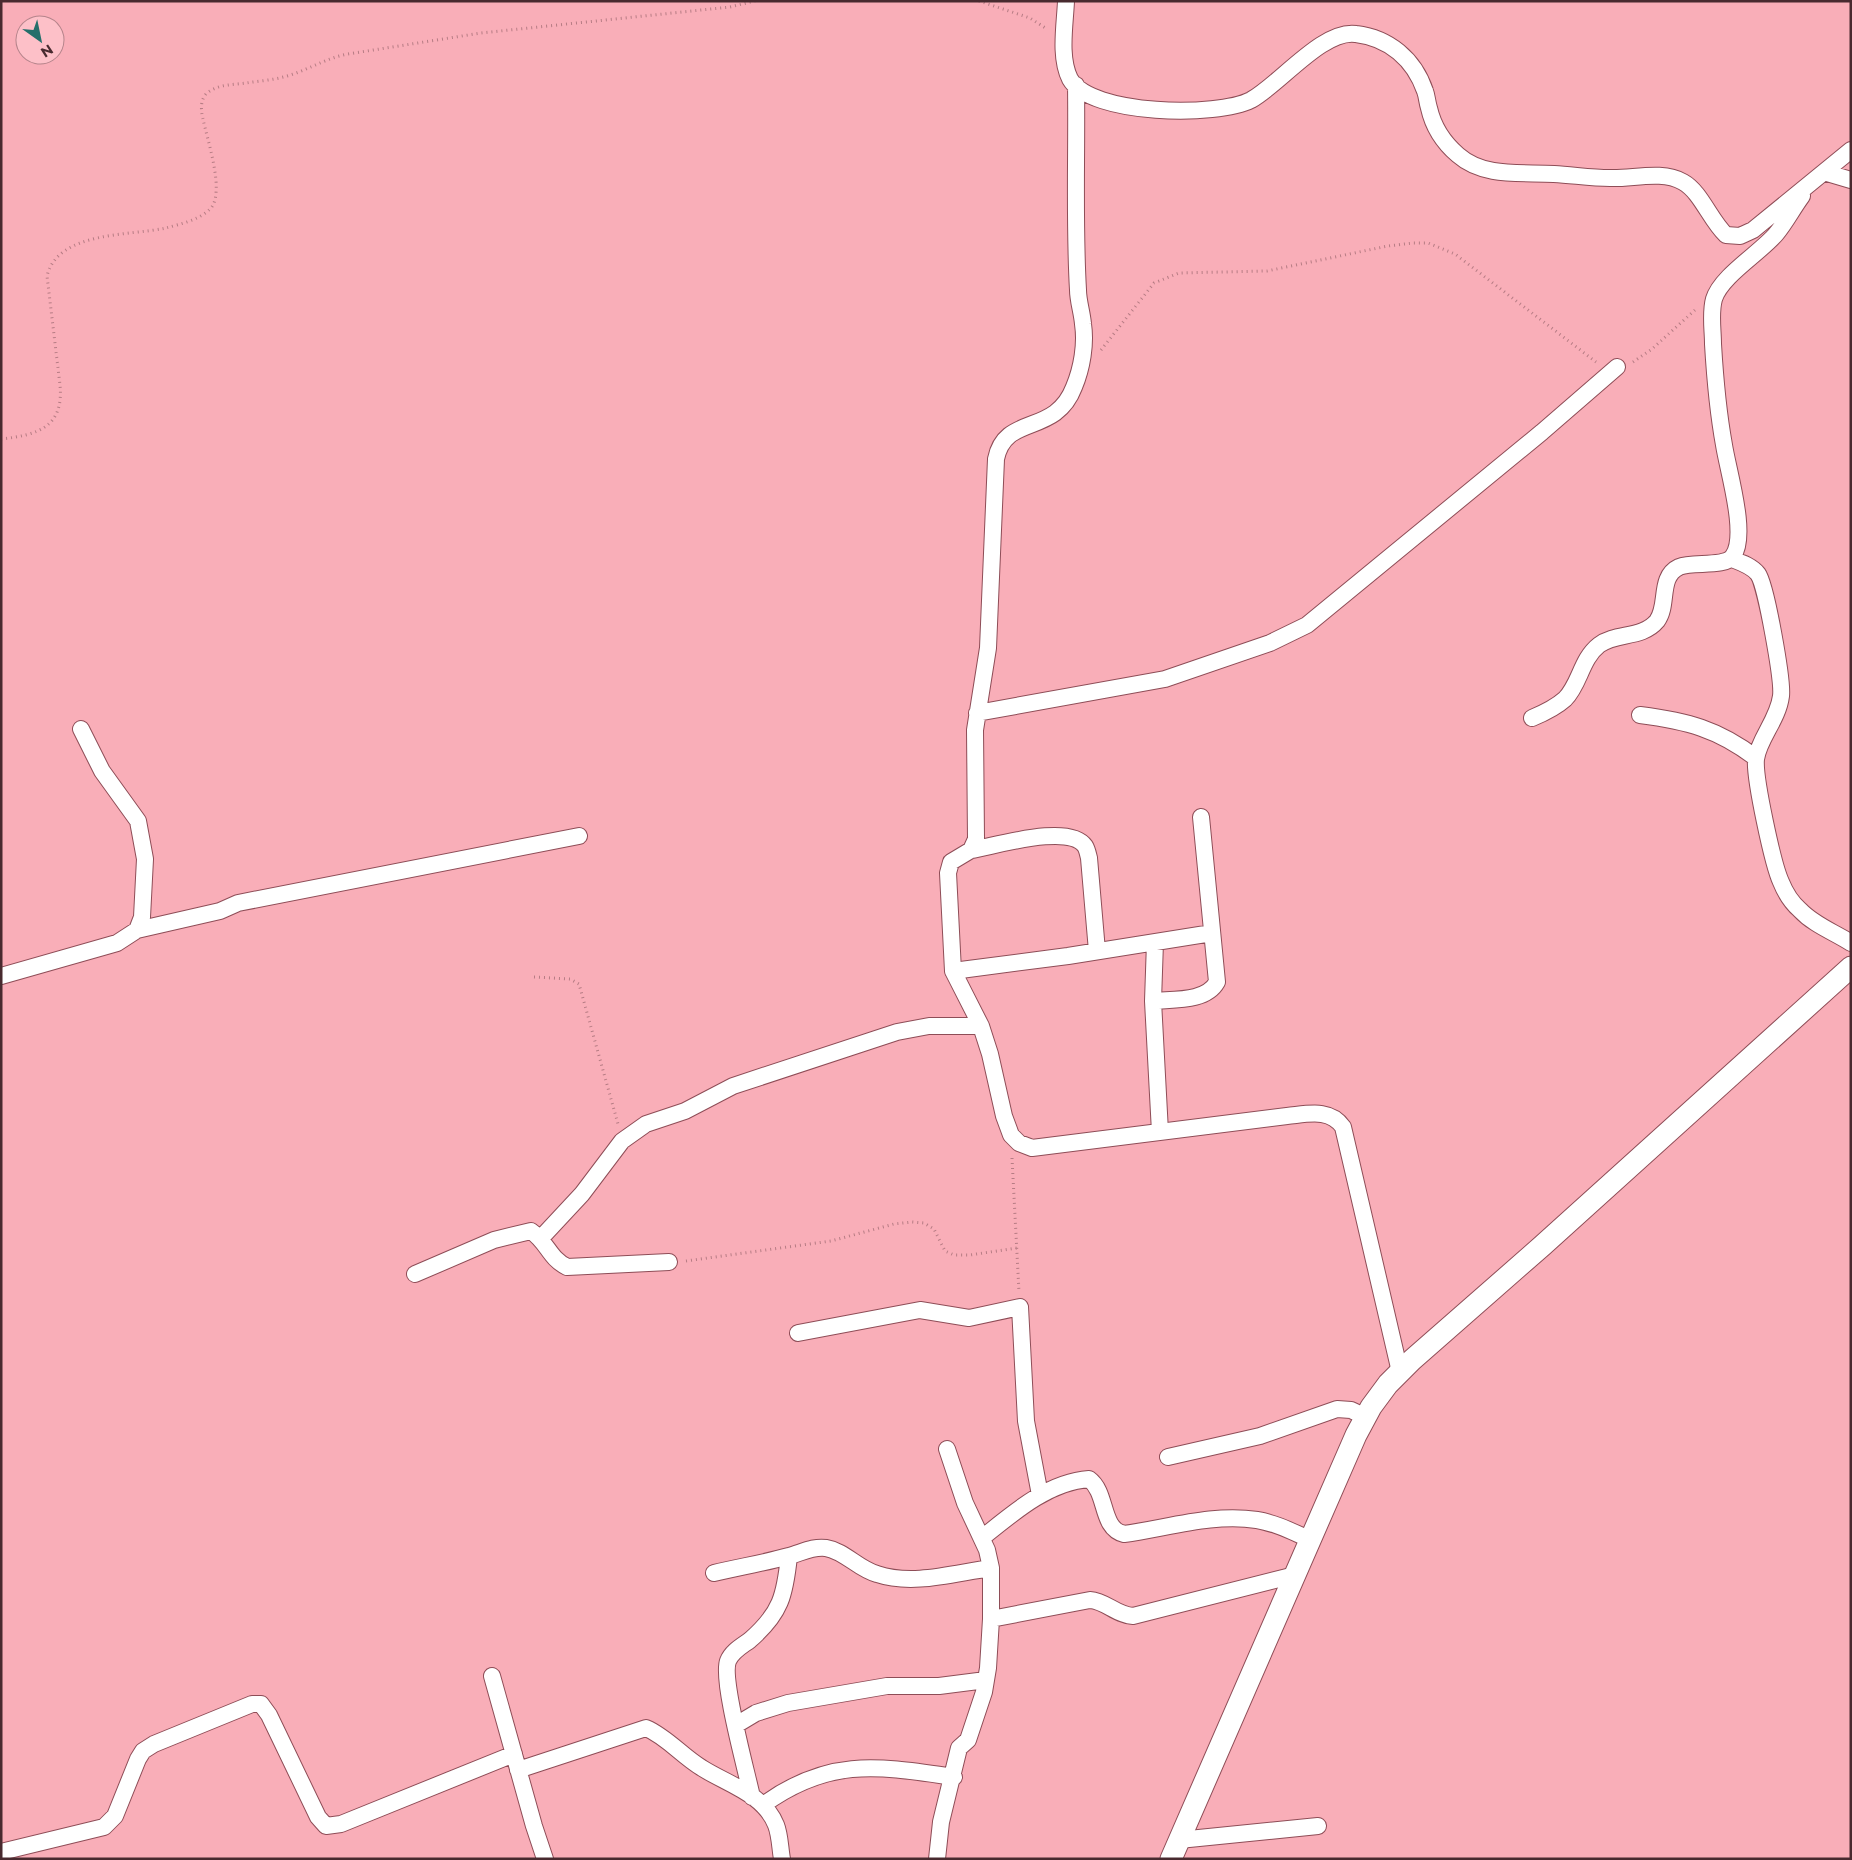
<svg xmlns="http://www.w3.org/2000/svg" width="1852" height="1860" viewBox="0 0 1852 1860" font-family="Montserrat,sans-serif">
<style>
.lines{fill:none;stroke-linecap:round;stroke-linejoin:round}
.minor-casing{stroke:#8e4d57;stroke-width:18}
.tertiary-casing{stroke:#8e4d57;stroke-width:23}
.path{stroke:#b67c84;stroke-width:3;stroke-dasharray:1 4;stroke-linecap:butt}
.minor{stroke:#fff;stroke-width:16}
.tertiary{stroke:#fff;stroke-width:21}
</style>
<rect width="100%" height="100%" fill="#f9aeb8"/>
<g class="lines">
<defs>
<path id="minor" d="M1066,1C1065,25 1059,57 1070,79C1091,116 1218,117 1251,100C1280,84 1323,29 1356,34C1389,38 1414,59 1425,91C1427,96 1427,102 1429,108C1433,126 1444,143 1458,155C1484,178 1522,172 1554,174C1573,175 1591,178 1610,178C1633,179 1662,170 1683,182C1701,192 1710,220 1726,235L1740,236L1753,230L1851,150
M1076,85C1077,153 1074,222 1078,290C1078,301 1082,312 1083,324C1086,344 1082,368 1074,387C1055,437 1005,413 996,459L988,648L975,730L976,839L971,850L951,862L948,873L953,971L981,1026L990,1054L1004,1116L1011,1135L1019,1143L1032,1148L1287,1116C1308,1114 1330,1108 1343,1127L1400,1372
M1824,172L1851,180
M1732,559C1740,562 1752,566 1758,574C1766,585 1783,681 1781,696C1778,720 1759,738 1756,759C1754,777 1773,865 1781,882C1785,892 1792,903 1800,910C1814,925 1834,932 1851,943
M977,713L1165,679L1270,643L1307,625L1542,432L1617,367
M1640,715C1687,721 1718,729 1756,758
M1532,718C1544,713 1555,708 1565,699C1580,684 1581,659 1599,645C1616,632 1642,639 1657,621C1669,605 1658,577 1679,567C1693,561 1725,568 1733,556C1748,535 1728,471 1724,445C1718,412 1715,378 1713,344C1713,330 1710,313 1714,299C1721,276 1760,253 1776,234C1786,222 1793,208 1802,196
M971,850C996,846 1069,823 1085,846C1087,849 1088,854 1089,858L1097,951
M137,930L220,911L238,903L579,836
M1155,942L1153,1001L1160,1132
M953,971L1068,956L1212,933
M1,976L117,943L137,930L142,917L145,859L138,821L102,771L81,729
M1153,1001C1174,999 1206,1002 1217,982L1201,817
M541,1238L582,1194L622,1141L646,1124L685,1111L733,1086L897,1032L929,1026H981
M415,1274L494,1240L531,1231C548,1243 549,1258 567,1267L669,1262
M798,1333L920,1310L969,1318L1020,1307L1026,1421L1040,1495
M1168,1457L1260,1436L1337,1409L1351,1410L1366,1417
M982,1538C1013,1513 1048,1482 1089,1479C1108,1493 1100,1528 1124,1534C1168,1528 1213,1513 1257,1520C1276,1523 1293,1532 1311,1540
M714,1573C739,1567 764,1563 789,1556C801,1553 813,1546 826,1548C845,1551 858,1569 877,1574C913,1586 954,1573 991,1568
M991,1619L1090,1600C1106,1601 1116,1615 1133,1616L1295,1575
M492,1676L534,1826L545,1859
M736,1725L756,1713L788,1703L887,1686H939L986,1680
M518,1770L646,1728C667,1737 682,1756 702,1768C727,1784 764,1794 776,1825C780,1835 780,1848 782,1859
M752,1797C747,1773 721,1680 728,1661C732,1651 742,1646 750,1640C781,1613 785,1595 789,1556
M763,1805C829,1757 878,1766 954,1777
M1179,1840L1318,1826
M1,1852L104,1827L115,1816L138,1759L143,1751L154,1744L252,1704H261L269,1715L318,1817L326,1826L341,1824L514,1754
M937,1859L941,1822L959,1748L968,1740L984,1692L988,1668L991,1619V1568L987,1550L965,1503L947,1449"/>
<path id="tertiary" d="M1171,1859L1356,1435L1371,1407L1388,1384L1412,1360L1542,1246L1851,967"/>
</defs>
<!-- minor casing -->
<use href="#minor" class="minor-casing"/>
<!-- tertiary casing -->
<use href="#tertiary" class="tertiary-casing"/>
<!-- path -->
<path class="path" d="M979,1L1030,18L1047,29
M1101,350L1154,283L1179,273L1267,271L1388,246L1413,243H1428L1455,254L1596,362
M1633,362L1652,349L1695,310
M1,439C38,435 64,427 60,385L47,276C58,231 129,236 166,228C180,224 200,220 211,208C225,191 207,139 203,119C201,111 200,101 206,94C217,84 232,85 246,83C259,81 274,80 287,76C308,70 326,58 348,54L481,33L730,7L755,1
M534,977L570,979L579,984L618,1124
M1012,1158L1019,1292
M686,1261L831,1241L894,1224L912,1222L924,1223L934,1229L945,1251L954,1255H970L1017,1248"/>
<!-- minor -->
<use href="#minor" class="minor"/>
<!-- tertiary -->
<use href="#tertiary" class="tertiary"/>
</g>
<!-- border -->
<rect width="1852" height="1860" fill="none" stroke="#482a2f" stroke-width="5"/>
<!-- north arrow -->
<g transform="translate(40 40) rotate(147)"><circle r="24" fill="#fdc0c8" stroke="#b5848b"/>
<path d="M0-4L9 19L0 12L-9 19Z" fill="#256f6b"/>
<text y="-8" font-size="14" font-weight="bold" text-anchor="middle" fill="#482a2f">N</text>
</g>
</svg>
